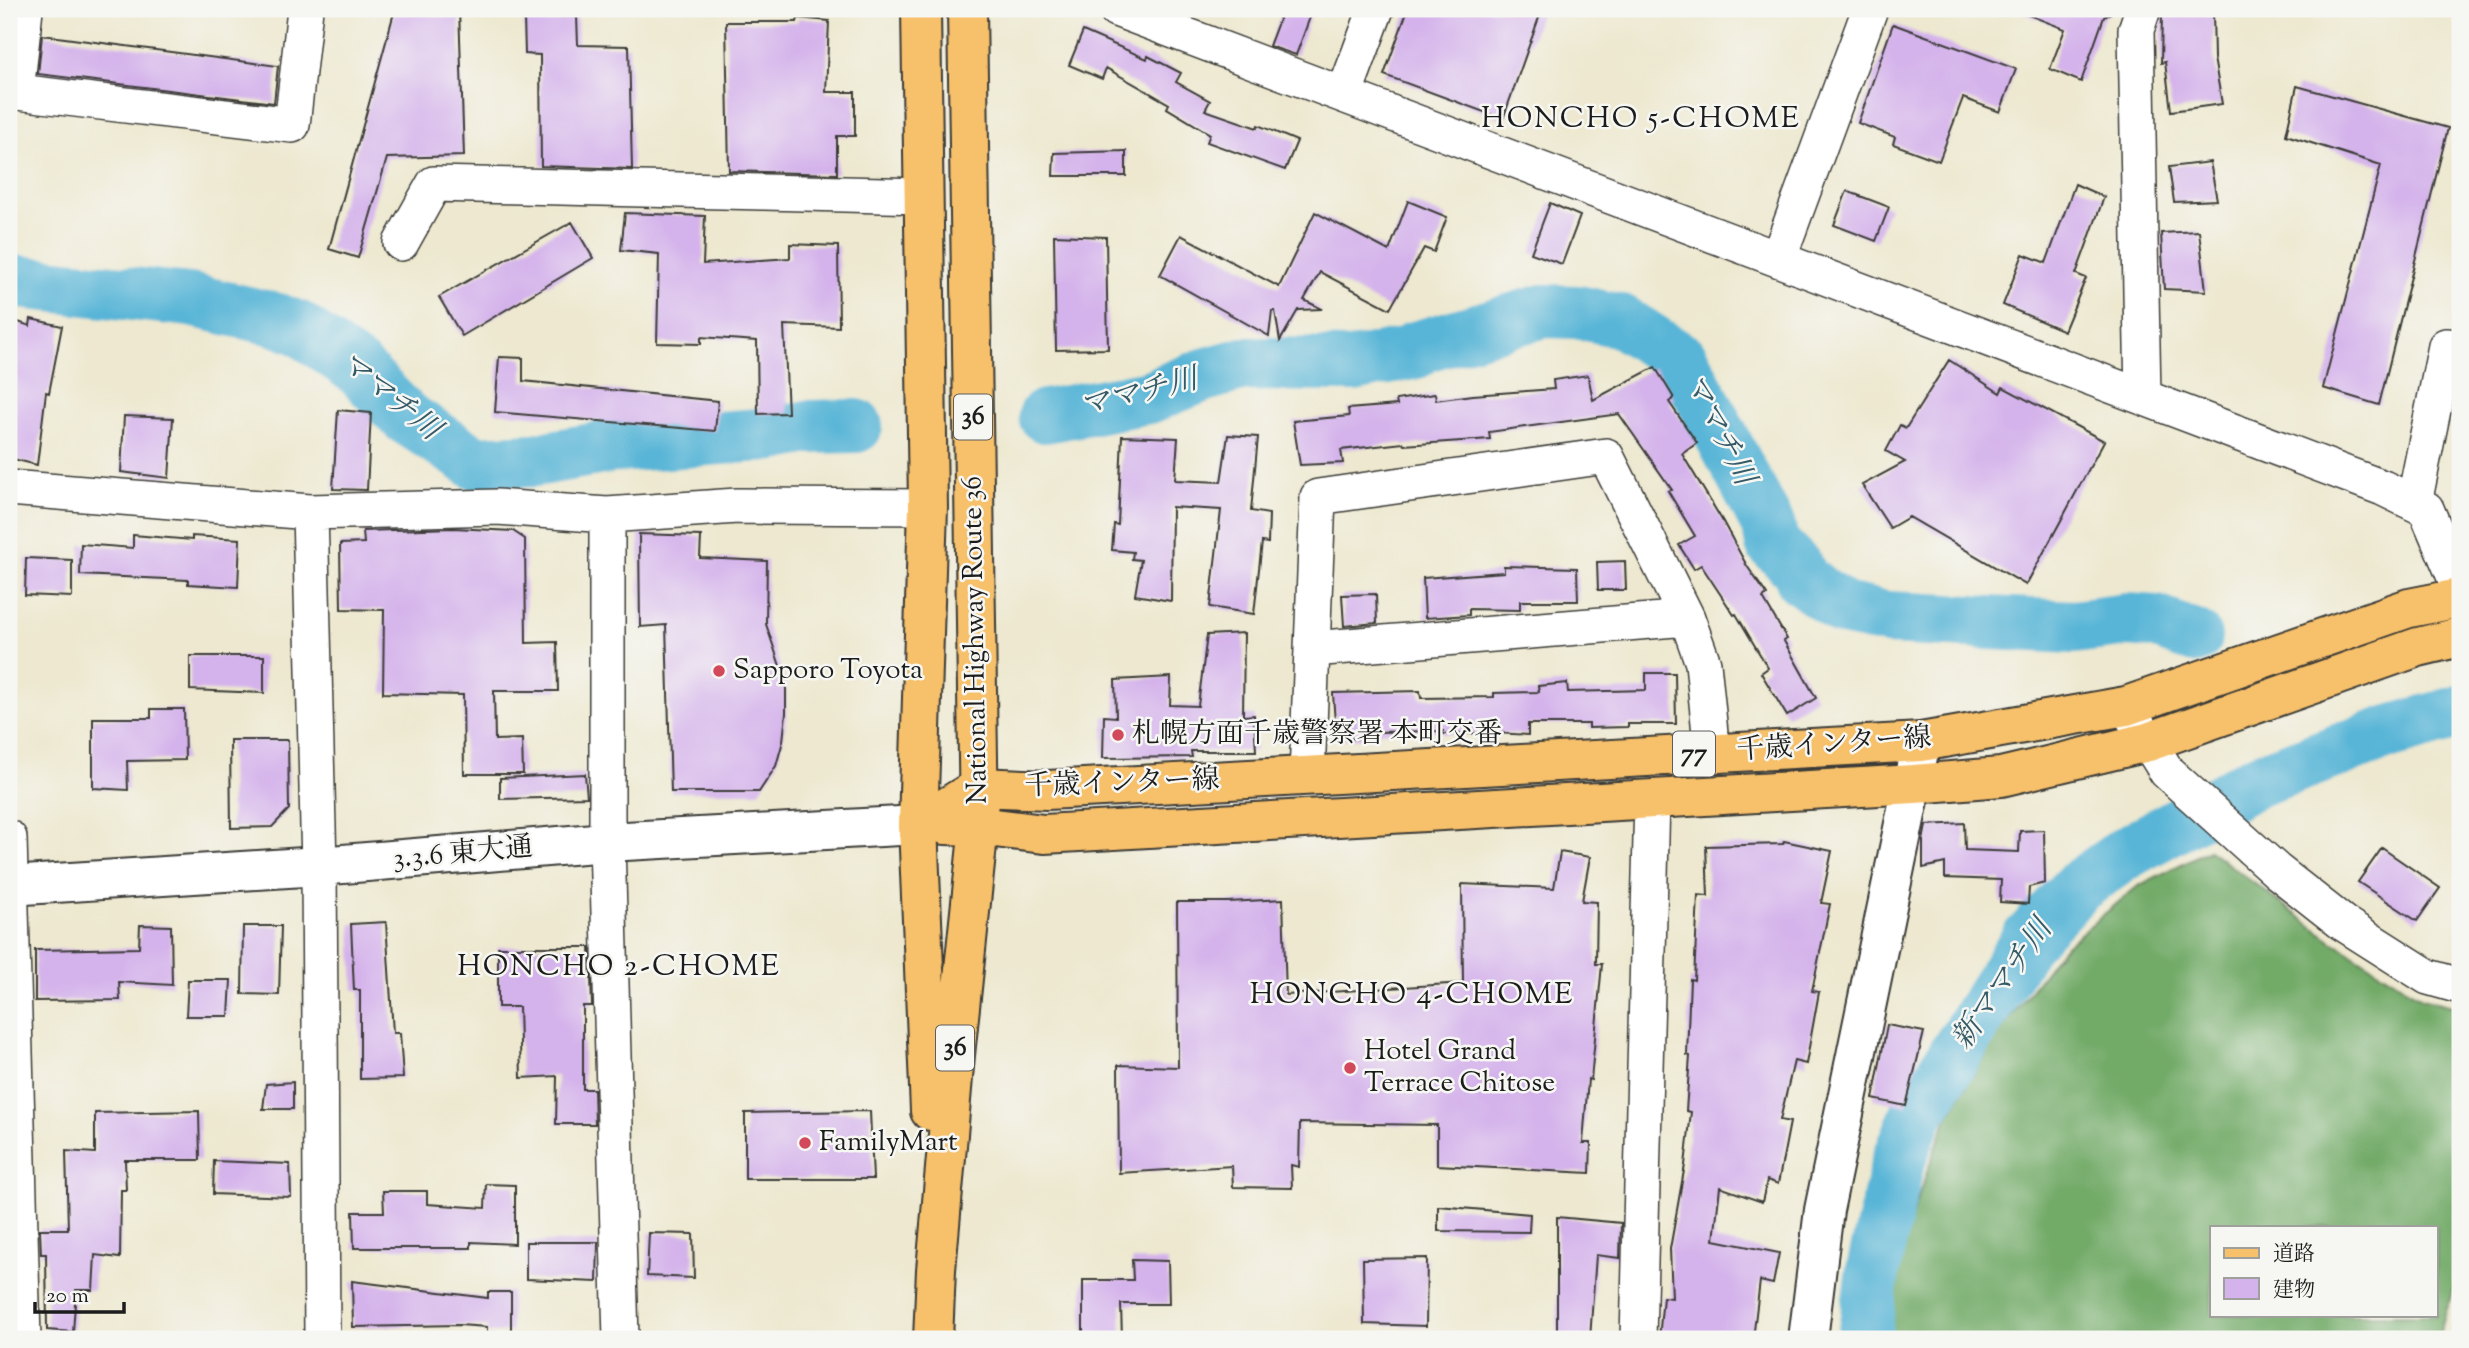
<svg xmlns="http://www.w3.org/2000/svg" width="2469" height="1348" viewBox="0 0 2469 1348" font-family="'Sorts Mill Goudy','Noto Serif JP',serif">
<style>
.forest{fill:#72aa68;stroke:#476342;stroke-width:2;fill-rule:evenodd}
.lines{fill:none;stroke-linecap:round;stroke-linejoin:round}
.river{stroke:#59b5d7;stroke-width:54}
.building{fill:#d4b2eb}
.minor-casing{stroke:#3b3b37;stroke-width:38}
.tertiary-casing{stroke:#3b3b37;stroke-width:42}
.primary-casing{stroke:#3b3b37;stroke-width:42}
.trunk-casing{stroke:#3b3b37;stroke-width:42}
.minor{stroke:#fff;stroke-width:35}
.tertiary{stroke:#fff;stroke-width:38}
.primary{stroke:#f7c06b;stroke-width:38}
.trunk{stroke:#f7c06b;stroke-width:38}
.poi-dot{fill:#d1495b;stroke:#f6f6f2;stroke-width:2.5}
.labels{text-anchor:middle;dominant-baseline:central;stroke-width:5;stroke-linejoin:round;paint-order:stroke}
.shield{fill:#f6f6f2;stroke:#5d5d5c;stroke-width:2}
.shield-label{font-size:26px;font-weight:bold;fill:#1c1c1c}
.street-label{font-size:28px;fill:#1c1c1c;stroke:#f6f6f2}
.poi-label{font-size:28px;fill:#1c1c1c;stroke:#f6f6f2;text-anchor:start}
.neighbourhood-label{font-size:30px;letter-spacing:2px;fill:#1c1c1c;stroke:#f6f6f2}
.water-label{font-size:30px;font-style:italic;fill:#345967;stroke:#f6f6f2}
</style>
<rect width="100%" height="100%" fill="#f6f6f2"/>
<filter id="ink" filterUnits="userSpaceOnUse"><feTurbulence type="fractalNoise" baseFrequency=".0143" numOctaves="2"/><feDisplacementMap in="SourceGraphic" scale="14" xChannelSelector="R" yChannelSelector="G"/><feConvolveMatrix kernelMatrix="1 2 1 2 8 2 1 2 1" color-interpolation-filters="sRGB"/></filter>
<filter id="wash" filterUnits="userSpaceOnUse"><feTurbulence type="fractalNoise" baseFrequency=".00686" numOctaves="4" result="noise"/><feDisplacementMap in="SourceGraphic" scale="28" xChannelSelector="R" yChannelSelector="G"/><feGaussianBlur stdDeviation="1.57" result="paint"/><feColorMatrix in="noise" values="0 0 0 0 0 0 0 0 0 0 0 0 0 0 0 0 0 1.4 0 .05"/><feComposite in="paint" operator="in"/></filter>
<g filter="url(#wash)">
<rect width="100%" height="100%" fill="#ede8cf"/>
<!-- forest -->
<path class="forest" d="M2209,850L2332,941L2422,998L2460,1008V1280L2456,1279L2438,1339H1889V1290L1920,1191L1948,1115L2002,1028L2062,949L2138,886ZM2212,1227H2436V1315H2212Z"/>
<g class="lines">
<!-- river -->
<path class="river" d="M9,281L190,300L274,319L299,328L359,370L405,417L476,463L535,460L614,446L773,434L808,427L856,426
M1045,416L1149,397L1204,375L1244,364L1354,365L1416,352L1415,348L1544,311L1577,312L1621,321L1682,360L1769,527L1772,543L1798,569L1802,579L1843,609L1887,618L2074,627L2127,620L2156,622L2195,637
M1864,1339L1873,1270L1897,1165L1917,1114L2027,940L2079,886L2126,853L2255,781L2387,733L2460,712"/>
</g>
<g id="blocks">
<!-- building -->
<path class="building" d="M395,9H459L464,156L387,158L358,258L329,249Z
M1283,9H1313L1296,55L1269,46Z
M1408,9H1542L1503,119L1384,75Z
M2018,9H2117L2104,17L2081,82L2050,69L2065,29L2018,11Z
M2213,11L2214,58L2222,104L2171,111L2165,62L2161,63L2162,13Z
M577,16L578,45L629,46L632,169L541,166L540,55L525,54L524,17Z
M798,18L829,21L826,92H855V136H837V174L729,171L726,22H797Z
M1893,24L2016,69L2000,112L1963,98L1939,161L1893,144L1895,137L1858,123Z
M1083,31L1147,59L1148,56L1181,73L1176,82L1210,101L1205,110L1257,128L1258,125L1297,141L1285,170L1207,142L1210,134L1167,108L1169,104L1106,68L1102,79L1069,65Z
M42,35L278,66L274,103L38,74Z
M2297,86L2448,128L2379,405L2323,388L2381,165L2286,135Z
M1126,151V176H1053L1054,153Z
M2210,162L2217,200L2174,202L2169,167Z
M2075,184L2104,197L2076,274L2086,278L2064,331L2003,305L2023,254L2046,263Z
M1847,191L1889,207L1876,241L1834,225Z
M1408,201L1447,217L1434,252L1424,248L1390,309L1320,272L1304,300L1322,309L1298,310L1280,341L1275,311H1272L1269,336L1160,275L1181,235L1279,287L1315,212L1389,251Z
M1550,203L1580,216L1562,264L1531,253Z
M625,213L705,216L703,264L790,258V244L838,246L839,327L784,325L788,413L758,414L757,341L701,337V344L657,343L659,254L621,250Z
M572,222L593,258L462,336L439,297Z
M2199,231L2206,291L2164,289L2161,233Z
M1054,235L1106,237L1108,349L1056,350Z
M9,319L30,326L31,319L62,326L49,393L46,392L37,465L9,458Z
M499,357L523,358V381L718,401L715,431L495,412Z
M1949,360L2000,393L2003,387L2104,441L2026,585L1909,517L1890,528L1862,485L1905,462L1886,451L1900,425L1906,428Z
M1655,367L1674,398L1669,402L1697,443L1682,454L1722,520L1747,566L1767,595L1763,598L1787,639L1784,641L1816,698L1787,716L1761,673L1768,668L1736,614L1734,615L1701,565L1694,569L1679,545L1695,536L1668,491L1672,490L1619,414L1489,432L1490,439L1404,445L1403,443L1341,450L1343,463L1300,465L1293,421L1349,416L1348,409L1397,405L1396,400L1435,394L1436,400L1473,395L1554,389L1553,380L1588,375L1593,400Z
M338,410L371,413L367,490L333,489Z
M124,416L173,418L169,478L121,472Z
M1228,435L1258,437L1251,511L1269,514L1268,543L1262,542L1254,614L1210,607L1221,510L1172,507L1171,601L1135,595L1141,560L1132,559L1133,552L1112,550L1114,524L1118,525L1122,436L1178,438L1175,480L1221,482Z
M453,528L513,531L525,539L526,643L557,642L558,691H494L495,740L522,739L523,774H464L463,695L383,693L384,610L341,609L340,544L364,543L363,531Z
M639,534L701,536L700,558L767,561L766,624L786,684V713L783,741L776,766L759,792H671L666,625L640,627Z
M133,535L192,540V536L240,539L238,587L188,584V580L80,575L81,544L133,548Z
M26,558L72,560V597L25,595Z
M1625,561L1626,590H1598L1597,562Z
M1504,566L1577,568L1578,601H1520V610L1469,609V615L1425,618L1423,578L1504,572Z
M1376,594L1377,623L1344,626L1342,595Z
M1244,633L1243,716L1254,715L1256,751H1191L1192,757L1103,758L1104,716L1116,717L1115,680L1171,677L1170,705L1198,706L1207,635Z
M190,656H264V693L190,690Z
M1646,673H1675L1676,724H1628V727L1589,728V724H1528V735L1497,733L1443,734V731L1372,732L1373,738L1336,739L1333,693L1420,691L1421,698L1494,697V693L1539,692L1538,686L1567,683L1568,692L1646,690Z
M151,709H184L185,760L127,761L128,790L93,788V718H151Z
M230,740H288L289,809L272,827L231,828Z
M585,774L587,797L500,799V778Z
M1964,823L1965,850L2019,852L2020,831L2044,830L2045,883L2029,887L2028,904L2000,902L2001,880L1945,878V863L1923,868V841L1926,825Z
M1784,841L1832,851L1821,903L1830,904L1812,991L1819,992L1806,1064L1794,1061L1780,1120L1790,1122L1778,1184L1767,1180L1762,1202L1720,1187L1714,1240L1779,1253L1773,1284L1760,1281L1753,1339H1659L1663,1297L1672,1298L1670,1249L1685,1165L1691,1112L1686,1111L1690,1056L1687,1055L1690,979L1694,980L1698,895L1708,896L1706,846L1783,844Z
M2382,848L2440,888L2417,921L2358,882Z
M1560,852L1590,857L1582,901L1597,902L1596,964H1602L1591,1080L1588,1079L1583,1143H1591L1590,1173L1437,1165V1125L1300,1123L1299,1167L1291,1165L1292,1188L1233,1187L1232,1166L1119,1173L1118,1065L1178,1067L1177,902H1228L1283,899L1286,995L1463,983L1462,884L1554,888Z
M386,922L393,1033H400L403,1078L360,1079V990H354L351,924Z
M140,925L171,926L172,985L119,982L120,1000L35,1001V950L139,948Z
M243,926H281L279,995L242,994Z
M498,947H590L592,1006H583V1089H594L595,1124H556L557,1076L521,1078L519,1007H498Z
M188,980H231L229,1016H186Z
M1887,1025L1924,1032L1906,1106L1873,1099Z
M293,1082V1109H263L266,1084Z
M199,1111L200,1160H125L126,1190H121L120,1258L95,1255L93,1290H76L73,1332L47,1330L46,1254H41L40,1229H68L66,1151L95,1153V1113Z
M870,1111L873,1179H745V1113Z
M214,1161L290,1164L291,1197L213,1194Z
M486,1184L515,1185V1244L471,1242V1248H354L353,1212H384L383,1191H427V1204L485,1208Z
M1438,1206L1530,1214L1529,1232L1438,1231Z
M1557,1217L1621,1223L1620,1258L1596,1255L1590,1339H1557Z
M649,1233L693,1234L694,1278L647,1276Z
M526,1242H598L597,1282L526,1279Z
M1427,1258L1426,1326L1364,1324L1363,1259Z
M1132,1260L1168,1261L1169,1304H1121L1122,1339H1083V1280H1133Z
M352,1281L488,1298V1292H511V1332L487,1333V1327L459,1325L353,1327Z"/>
</g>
</g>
<g filter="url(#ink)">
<use href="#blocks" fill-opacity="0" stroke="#3b3b37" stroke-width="2"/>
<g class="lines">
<defs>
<path id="minor" d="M1116,9L2383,488L2426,509L2460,589
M9,91L292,125L305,9
M16,92L25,9
M1344,95L1376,9
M401,243L434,184L924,196
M1778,259L1870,9
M2143,397L2136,30L2143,9
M9,488L310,512L497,507L607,515L737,506L928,507
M2414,503L2446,346L2460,347
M310,512L319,866L322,1339
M607,515V842L621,1339
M1312,649L1687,618
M2126,706L2167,772L2277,871L2343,923L2428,977L2460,986
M1307,776L1318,497L1606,456L1687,618L1703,663L1712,753
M9,838L23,1339
M1638,1339L1652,799"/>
<path id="tertiary" d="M9,886L319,866L607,842L918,825
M1808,1339L1824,1210L1921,742"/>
<path id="primary" d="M918,825L979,787L1047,790L1921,742L2126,706L2409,608L2460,598
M945,825L979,826L1044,834L1914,784L2001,777L2148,742L2418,647L2460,637"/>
<path id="trunk" d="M921,9L928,507L918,825L930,1111
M933,1339L936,1270L955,1055L979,826L967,9"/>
</defs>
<!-- minor casing -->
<use href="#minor" class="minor-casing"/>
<!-- tertiary casing -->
<use href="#tertiary" class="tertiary-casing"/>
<!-- primary casing -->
<use href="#primary" class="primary-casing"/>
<!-- trunk casing -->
<use href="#trunk" class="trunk-casing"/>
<!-- minor -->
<use href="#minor" class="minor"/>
<!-- tertiary -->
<use href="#tertiary" class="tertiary"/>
<!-- primary -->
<use href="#primary" class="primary"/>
<!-- trunk -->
<use href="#trunk" class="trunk"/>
</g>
</g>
<!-- markers -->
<g class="poi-dot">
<circle cx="719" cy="671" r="7"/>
<circle cx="1118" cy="735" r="7"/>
<circle cx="1350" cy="1068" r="7"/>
<circle cx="805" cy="1143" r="7"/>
</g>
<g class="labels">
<!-- shield labels -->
<g class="shield">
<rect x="954" y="394.5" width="38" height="45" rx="5"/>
<rect x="1673" y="731.5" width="42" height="45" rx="5"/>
<rect x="936" y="1025.5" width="38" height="45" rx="5"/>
</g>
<g class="shield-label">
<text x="973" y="417">36</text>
<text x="1694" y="754">77</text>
<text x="955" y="1048">36</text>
</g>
<!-- street labels -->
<g class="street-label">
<text transform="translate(976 640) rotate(-91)">National Highway Route 36</text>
<text transform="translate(1834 745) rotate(-4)">千歳インター線</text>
<text transform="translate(1122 784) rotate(-2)">千歳インター線</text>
<text transform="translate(463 854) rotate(-5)">3.3.6 東大通</text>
</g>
<!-- poi labels -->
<g class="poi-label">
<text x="733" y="671">Sapporo Toyota</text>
<text x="1132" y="735">札幌方面千歳警察署 本町交番</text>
<text x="1364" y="1052">Hotel Grand<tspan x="1364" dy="32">Terrace Chitose</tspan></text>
<text x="819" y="1143">FamilyMart</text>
</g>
<!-- neighbourhood labels -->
<g class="neighbourhood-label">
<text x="1641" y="119">HONCHO 5-CHOME</text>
<text x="619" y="967">HONCHO 2-CHOME</text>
<text x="1412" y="995">HONCHO 4-CHOME</text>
</g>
<!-- water labels -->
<g class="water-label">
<text transform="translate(1139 394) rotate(-14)">ママチ川</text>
<text transform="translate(389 397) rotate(39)">ママチ川</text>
<text transform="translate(1718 430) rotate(63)">ママチ川</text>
<text transform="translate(2003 985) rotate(-55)">新ママチ川</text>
</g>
</g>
<!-- margin -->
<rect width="2469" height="1348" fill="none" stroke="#f6f6f2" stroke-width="35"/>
<!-- legend -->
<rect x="2210" y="1226" width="228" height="91" fill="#f6f6f2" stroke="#9f9f9c" stroke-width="2"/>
<rect x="2224" y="1248" width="35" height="10" fill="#f7c06b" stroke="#9f9f9c" stroke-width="2"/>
<text x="2273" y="1260" font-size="21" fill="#1c1c1c">道路</text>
<rect x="2224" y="1278" width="35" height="21" fill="#d4b2eb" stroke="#9f9f9c" stroke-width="2"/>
<text x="2273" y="1296" font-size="21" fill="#1c1c1c">建物</text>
<!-- scale -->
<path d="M35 1302v10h89v-10" fill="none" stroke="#1c1c1c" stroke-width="3.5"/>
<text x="46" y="1302" font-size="21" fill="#1c1c1c" stroke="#f6f6f2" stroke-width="5" paint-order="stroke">20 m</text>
</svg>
